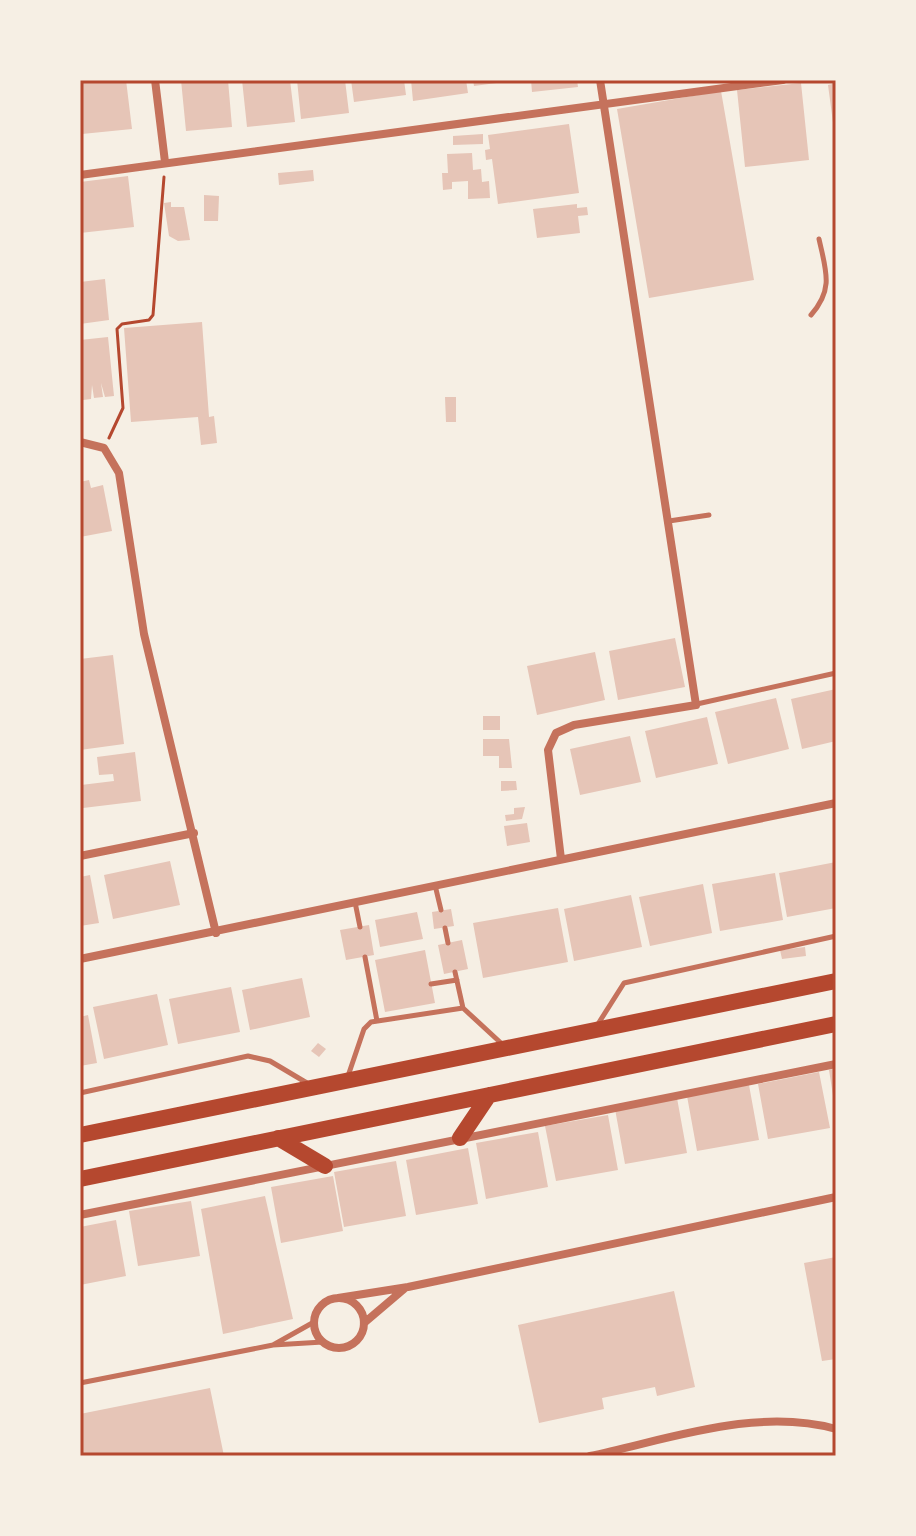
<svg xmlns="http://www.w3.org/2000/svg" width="916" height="1536" viewBox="0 0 916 1536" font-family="Karla,sans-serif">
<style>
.building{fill:#e6c5b7}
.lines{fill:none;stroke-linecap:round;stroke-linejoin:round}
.path{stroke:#b5482f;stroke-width:3}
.service{stroke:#c5725c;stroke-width:5}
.minor{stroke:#c5725c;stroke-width:8}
.trunk{stroke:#b5482f;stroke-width:16}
.neatline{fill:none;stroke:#b5482f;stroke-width:3}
</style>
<rect width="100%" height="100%" fill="#f6efe4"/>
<!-- building -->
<path class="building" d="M80,80H126L132,129L82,134Z
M181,80H228L232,127L186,131Z
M242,80H290L295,122L247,127Z
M297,80H345L349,113L301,119Z
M351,80H404L406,95L354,102Z
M411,80H466L468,93L413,101Z
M473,80H504V82L474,86Z
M531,80H577L578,87L532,92Z
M801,83L809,160L745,167L737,90Z
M836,83V130H834L828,85Z
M721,91L754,280L649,298L617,109Z
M569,124L579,193L498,204L492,159L486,160L485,150L490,149L488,135Z
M483,134V144L453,145V136Z
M472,153L473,170L481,169L482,182L489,181L490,198L468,199V181L452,182V189L443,190L442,173H448L447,154Z
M313,170L314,181L279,185L278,173Z
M128,176L134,227L80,233V182Z
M204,195L219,196L218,221H204Z
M171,202V207H184L190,240L178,241L169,236L164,203Z
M577,204V208L587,207L588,215L578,216L580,233L537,238L533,209Z
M105,279L109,320L80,324V282Z
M202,322L209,417L214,416L217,443L201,445L198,417L131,422L124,328Z
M108,337L114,396L105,397L101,383L103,397L94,398L92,385L91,399L83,400L80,340Z
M445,397H456V422H446Z
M89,480L91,488L103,485L112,531L80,537V482Z
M675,638L685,687L618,700L609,651Z
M595,652L605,700L537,715L527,666Z
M113,655L124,744L80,750V659Z
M836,689V741L802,749L791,699Z
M776,698L789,749L728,764L715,712Z
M483,716H500V730H483Z
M707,717L718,764L656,778L645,731Z
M630,736L641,782L580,795L570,749Z
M483,739H509L512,768H499V756H483Z
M135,752L141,801L83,808L81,785L114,781L113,774L99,775L97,757Z
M501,781H516L517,790L501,791Z
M525,807L522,819L506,821L505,815L514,814V808Z
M527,823L530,842L507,846L504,826Z
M170,861L180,905L113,919L104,875Z
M836,862V908L787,917L779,873Z
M775,873L783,920L720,931L712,884Z
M90,875L99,923L80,926V877Z
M703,884L712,933L650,946L639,897Z
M631,895L642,947L574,961L564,909Z
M558,908L568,962L483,978L473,923Z
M451,909L454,926L434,929L432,912Z
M417,912L423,939L380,947L375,920Z
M369,925L374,955L346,960L340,930Z
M462,940L468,969L444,974L438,945Z
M805,947L806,956L782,959L780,950Z
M425,950L435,1003L385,1012L375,960Z
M302,978L310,1017L250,1030L242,990Z
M231,987L240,1032L178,1044L169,999Z
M157,994L168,1045L104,1059L93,1007Z
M88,1015L97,1063L80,1066V1017Z
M318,1043L326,1049L319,1057L311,1051Z
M836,1068V1102H834L829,1070Z
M819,1072L830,1128L768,1139L758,1084Z
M749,1085L759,1140L697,1151L687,1096Z
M677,1098L687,1153L625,1164L615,1109Z
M608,1115L618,1170L556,1181L545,1126Z
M538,1132L548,1187L486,1199L476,1143Z
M468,1148L478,1204L416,1215L406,1160Z
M396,1161L406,1216L344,1227L334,1172Z
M333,1176L343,1231L281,1243L271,1187Z
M265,1196L293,1319L223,1334L201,1209Z
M191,1201L200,1256L138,1266L129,1211Z
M116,1220L126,1276L80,1285V1227Z
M836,1257V1359L822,1361L804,1263Z
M674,1291L695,1387L657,1396L655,1387L602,1398L604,1409L539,1423L518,1325Z
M210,1388L224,1456H80V1414Z"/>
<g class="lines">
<!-- path -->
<path class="path" d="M109,438L123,408L117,329L122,324L149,320L153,315L164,177"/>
<!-- service -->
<path class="service" d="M811,315C834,289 826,271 819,239
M669,521L709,515
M697,704L836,673
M435,885L441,910
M355,902L360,927
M445,928L448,943
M365,957L377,1021
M455,972L463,1008
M431,984L457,980
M598,1024L624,983L836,936
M348,1076L364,1029L371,1022L463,1008L502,1044
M80,1093L248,1056L270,1061L307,1083
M273,1345L314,1322
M80,1383L273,1345L323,1342"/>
<!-- minor -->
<path class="minor" d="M155,80L165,162
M80,175L783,80
M80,442L104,448L119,473L144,634L216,933
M80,856L194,833
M561,859L548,750L556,733L574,725L696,705L600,80
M80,959L836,803
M80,1215L836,1064
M338,1298L408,1287L836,1197
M314 1323a25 25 0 1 1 50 0a25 25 0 1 1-50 0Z
M364,1323L404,1289
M590,1456C670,1439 756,1407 836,1429"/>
<!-- trunk -->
<path class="trunk" d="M80,1135L836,981
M278,1138L325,1166
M460,1138L489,1095
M80,1179L836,1024"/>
</g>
<!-- border -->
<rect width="916" height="1536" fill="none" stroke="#f6efe4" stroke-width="164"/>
<rect x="82" y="82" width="752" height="1372" class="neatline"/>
</svg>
